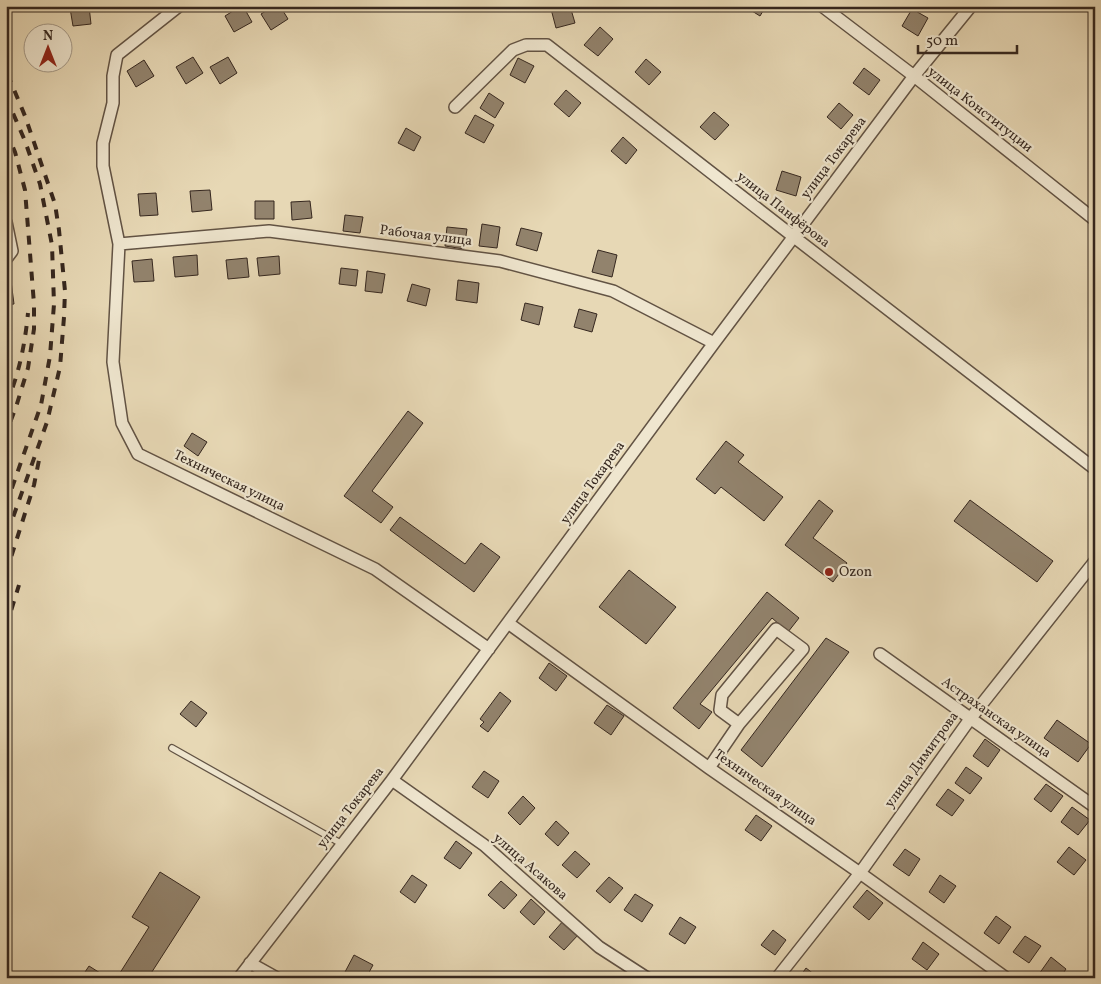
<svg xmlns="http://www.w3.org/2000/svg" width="1101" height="984" viewBox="0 0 1101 984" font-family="Vollkorn,serif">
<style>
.building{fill:#92836d;stroke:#35271f}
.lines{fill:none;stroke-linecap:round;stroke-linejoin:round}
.lane-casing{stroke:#625344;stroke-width:8}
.street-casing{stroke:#625344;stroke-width:14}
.lane{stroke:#efe6cf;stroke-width:5.5}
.street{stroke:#efe6cf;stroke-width:11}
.rail{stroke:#35271f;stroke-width:4;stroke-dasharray:9 9;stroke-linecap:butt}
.poi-dot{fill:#8f2418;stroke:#efe6cf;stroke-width:2}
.labels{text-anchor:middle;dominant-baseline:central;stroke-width:4.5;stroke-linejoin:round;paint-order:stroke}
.street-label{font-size:14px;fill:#35271f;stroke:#efe6cf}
.poi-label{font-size:14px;fill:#35271f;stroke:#efe6cf;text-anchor:start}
</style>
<rect width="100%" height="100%" fill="#e7d8b5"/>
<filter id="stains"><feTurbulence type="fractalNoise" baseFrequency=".004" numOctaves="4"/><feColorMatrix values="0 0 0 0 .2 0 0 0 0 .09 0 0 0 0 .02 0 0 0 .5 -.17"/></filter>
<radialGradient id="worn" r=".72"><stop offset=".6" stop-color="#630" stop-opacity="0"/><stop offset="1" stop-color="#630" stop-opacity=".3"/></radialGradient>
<!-- building -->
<path class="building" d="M89,6L91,24L73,26L70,8Z
M241,6H243L252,22L234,32L225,16Z
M274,6H280L288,19L271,30L261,14Z
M562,6H570L575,23L556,28L551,9Z
M744,6H766L760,16Z
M912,9L928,18L918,36L902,26Z
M600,27L613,39L598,56L584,45Z
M193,57L203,73L186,84L176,67Z
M228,57L237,73L220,84L210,67Z
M518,58L534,66L525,83L510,75Z
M646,59L661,72L649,85L635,72Z
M144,60L154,76L136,87L127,71Z
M864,68L880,80L869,95L853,83Z
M566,90L581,103L569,117L554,104Z
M489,93L504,103L495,118L480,108Z
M839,103L853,115L841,129L827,117Z
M714,112L729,125L715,140L700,127Z
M475,115L494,125L484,143L465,133Z
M406,128L421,137L414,151L398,143Z
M623,137L637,150L626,164L611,151Z
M782,171L801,177L796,196L776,190Z
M210,190L212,210L192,212L190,191Z
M156,193L158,215L140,216L138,194Z
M255,201H274V219H255Z
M310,201L312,218L292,220L291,202Z
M345,215L363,217L360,233L343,231Z
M482,224L500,227L497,248L479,246Z
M447,227L467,229L464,249L445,246Z
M521,228L542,233L537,251L516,245Z
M598,250L617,255L612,277L592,272Z
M197,255L198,275L175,277L173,257Z
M279,256L280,274L259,276L257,258Z
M247,258L249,277L228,279L226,260Z
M152,259L154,281L134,282L132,261Z
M341,268L358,270L356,286L339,284Z
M367,271L385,274L382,293L365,291Z
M458,280L479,283L477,303L456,300Z
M11,281L14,304L6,305V282Z
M412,284L430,289L426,306L407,301Z
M525,303L543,307L539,325L521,320Z
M579,309L597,314L592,332L574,327Z
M408,411L423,423L372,491L393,507L381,523L344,496Z
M192,433L207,442L198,456L184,446Z
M726,441L744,455L738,462L783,497L764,521L721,487L715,494L696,479Z
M819,500L833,511L813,538L847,563L833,582L785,545Z
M970,500L1053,561L1037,582L954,521Z
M400,517L465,564L481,543L500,557L474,592L390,530Z
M629,570L676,607L646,644L599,607Z
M767,592L799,618L788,632L772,618L700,704L712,712L699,729L673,708Z
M826,638L849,652L762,767L741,750Z
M549,663L567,676L556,691L539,678Z
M500,692L511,701L488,732L480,726L484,722L480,719Z
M191,701L207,713L196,727L180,714Z
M607,705L624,716L611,735L594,723Z
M1057,720L1091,744L1078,762L1044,738Z
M985,739L1000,750L988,767L973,756Z
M966,767L982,778L970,794L955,783Z
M484,771L499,781L488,798L472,787Z
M1046,784L1063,796L1051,812L1034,799Z
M948,789L964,800L952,816L936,805Z
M523,796L535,808L520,825L508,813Z
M1072,807L1090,820L1078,835L1061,822Z
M756,815L772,826L761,841L745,830Z
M556,821L569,833L558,846L545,834Z
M456,841L472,853L460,869L444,858Z
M1069,847L1086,860L1074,875L1057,862Z
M905,849L920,859L909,876L893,865Z
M575,851L590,864L577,878L562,865Z
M1095,866V878L1089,874Z
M160,872L200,897L148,978H120L118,976L149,927L132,917Z
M412,875L427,885L415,903L400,892Z
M940,875L956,886L944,903L929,892Z
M609,877L623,888L610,903L596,891Z
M501,881L517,895L504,909L488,895Z
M867,890L883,903L869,920L853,907Z
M635,894L653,905L642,922L624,910Z
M531,899L545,912L534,925L520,912Z
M996,916L1011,927L999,944L984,933Z
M680,917L696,927L685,944L669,934Z
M564,920L579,934L564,950L549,937Z
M773,930L786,940L775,955L761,945Z
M1025,936L1041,946L1029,963L1013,952Z
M923,942L939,954L927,970L912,959Z
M354,955L373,965L366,978H355L345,972Z
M1051,957L1066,969L1060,978H1044L1039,974Z
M89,966L108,978H81Z
M806,968L819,978H799Z"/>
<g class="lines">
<defs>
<path id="lane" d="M172,748L342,844"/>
<path id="street" d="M179,6L117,55L113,76V103L103,143V166L119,244L113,362L122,423L138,454L375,569L489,649
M822,6L914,76L1095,220
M455,107L513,50L526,45H547L794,237L1095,469
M6,222L12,251L6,259
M119,244L269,231L500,261L613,291L714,343
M508,623L709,768L860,873L1006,978
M880,654L1095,807
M709,768L739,724L803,649L776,629L722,695L720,710L739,724
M392,780L484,845L599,947L647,978
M250,963L277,978
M239,978L392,780L714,343L914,76L971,6
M777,978L860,873L970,719L1095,561"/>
</defs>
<!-- lane casing -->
<use href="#lane" class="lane-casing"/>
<!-- street casing -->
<use href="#street" class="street-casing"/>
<!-- lane -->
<use href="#lane" class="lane"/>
<!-- street -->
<use href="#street" class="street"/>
<!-- rail -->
<path class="rail" d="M6,75L10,80L25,116L55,204L59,230L65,291L64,317L60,367L47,422L6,537
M6,97L25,141L40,184L52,245L54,304L50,356L41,405L6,505
M6,131L15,152L25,190L34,304V329L28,368L16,407L6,433
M6,404C19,375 25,344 28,313
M6,573L34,485L39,460
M6,627L19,585"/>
</g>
<!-- markers -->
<circle class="poi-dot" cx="829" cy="572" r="5"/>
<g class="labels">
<!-- street labels -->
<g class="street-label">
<text transform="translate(980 110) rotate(38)">улица Конституции</text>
<text transform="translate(834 158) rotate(-53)">улица Токарева</text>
<text transform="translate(783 210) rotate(38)">улица Панфёрова</text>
<text transform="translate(426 236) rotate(7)">Рабочая улица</text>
<text transform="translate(229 481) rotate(26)">Техническая улица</text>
<text transform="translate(593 483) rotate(-54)">улица Токарева</text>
<text transform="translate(996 718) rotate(35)">Астраханская улица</text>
<text transform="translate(922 760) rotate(-54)">улица Димитрова</text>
<text transform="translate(765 788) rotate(35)">Техническая улица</text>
<text transform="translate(351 808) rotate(-52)">улица Токарева</text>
<text transform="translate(530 867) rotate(41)">улица Асакова</text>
</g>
<!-- poi labels -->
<g class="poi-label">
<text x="839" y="572">Ozon</text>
</g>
</g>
<!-- margin -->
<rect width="1101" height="984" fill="none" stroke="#e7d8b5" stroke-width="25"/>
<rect x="8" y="8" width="1086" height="969" fill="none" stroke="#35271f" stroke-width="2.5"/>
<rect x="12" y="12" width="1076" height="959" fill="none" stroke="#35271f"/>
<!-- north arrow -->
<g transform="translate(48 48)"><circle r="24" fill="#efe6cf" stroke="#a59a89"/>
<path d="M0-4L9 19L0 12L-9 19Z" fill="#8f2418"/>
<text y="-8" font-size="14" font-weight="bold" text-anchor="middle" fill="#35271f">N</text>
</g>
<!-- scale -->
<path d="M918 45v8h99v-8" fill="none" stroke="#35271f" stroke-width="2.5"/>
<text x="926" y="45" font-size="15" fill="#35271f" stroke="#efe6cf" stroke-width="4" paint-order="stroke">50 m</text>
<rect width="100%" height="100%" filter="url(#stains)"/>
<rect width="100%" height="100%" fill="url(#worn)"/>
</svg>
